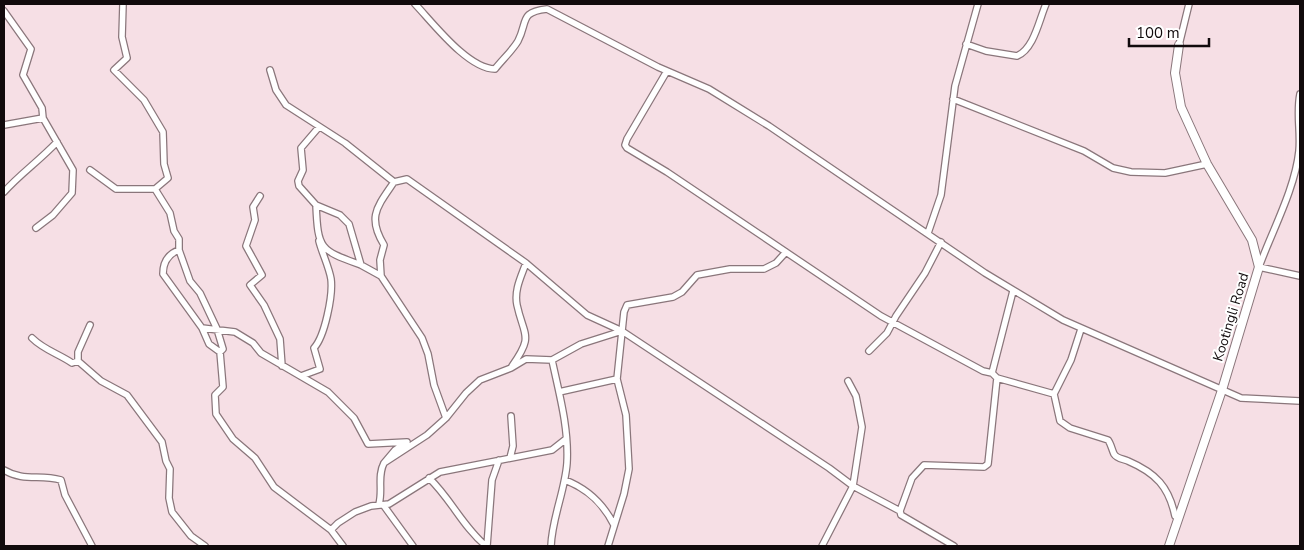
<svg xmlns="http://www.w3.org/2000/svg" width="1304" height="550" viewBox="0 0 1304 550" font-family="'Nunito Sans',sans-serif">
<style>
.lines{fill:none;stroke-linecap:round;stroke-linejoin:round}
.street-casing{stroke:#8a767b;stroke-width:8}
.secondary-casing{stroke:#8a767b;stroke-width:10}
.street{stroke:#fff;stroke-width:5.5}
.secondary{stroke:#fff;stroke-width:8}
.labels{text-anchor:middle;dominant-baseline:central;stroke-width:4;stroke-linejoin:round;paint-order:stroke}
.street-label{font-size:14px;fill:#110a0c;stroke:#fff}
</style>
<rect width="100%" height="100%" fill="#f6dfe5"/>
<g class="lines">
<defs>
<path id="street" d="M415,4C433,23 468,69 495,69C502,60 512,51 518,41C528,22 519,12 547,9L658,67L709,89L769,126L985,273L1063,320L1241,398L1300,401
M4,11L31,49L23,75L42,108L43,118L73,170L72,193L53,215L36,228
M966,44L986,51L1017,56C1034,49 1039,20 1046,4
M1179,45L1189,4
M270,70L276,90L286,105L345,143L394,182L407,179L526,263L587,315L622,331L829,468L853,486L900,511L901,515L954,546
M667,71L627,139L625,145L627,148L667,172L881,316L983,371L992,373L997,378L1054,394L1060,421L1070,428L1108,440C1111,444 1112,450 1114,454C1117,459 1124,459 1128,461C1156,473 1169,487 1175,516L1178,518
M1300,94C1296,114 1301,132 1299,151C1295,189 1272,231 1259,267L1300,276
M953,99L1084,151L1113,168L1131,172L1165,173L1207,164
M4,125L43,118
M319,127L301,148L303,170L298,181L299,186L316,205L340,215L349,224L361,265L381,276L422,338L428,354L434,385L446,418
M90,170L116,189H155L168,178L164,164L163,132L144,100L114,70L127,58L122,37L123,4
M155,189L170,213L174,231L179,239V250L190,281L200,293L217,329L223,349L220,352
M4,192C20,174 39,161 57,142
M260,196L253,207L255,220L246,246L262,275L250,285L264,305L280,339L282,366
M316,205C318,250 320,250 361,265
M928,233L941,195L955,86L978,4
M179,250C168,254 163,262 163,274L202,328L235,332L253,343L261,353L328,392L354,418L368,444L407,442L395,450L384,463
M381,276L380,260L384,245C367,217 377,207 394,182
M202,328L209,344L220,352L223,387L215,395L216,414L233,439L255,458L274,487L331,530L343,546
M32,338C44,350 59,354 72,363L78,361L101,381L127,395L162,442L166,461L170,469L169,498L172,512L191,536L205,546
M869,351L887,333L896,316L925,273L941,242
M78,361V352L90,325
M512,366C534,335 524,337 517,305C514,290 521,277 526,263
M992,373L1013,291
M301,376L320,369L314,348C325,336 333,295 331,279C329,267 322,253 319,241
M559,392L617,379
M1054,394L1071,360L1081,329
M510,458L513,446L511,416
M4,470C24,482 39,474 61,480L65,495L92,546
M429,478C451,499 463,527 486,546
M565,480C588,489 603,503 614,525
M379,504C383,490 377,476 384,463L427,435L446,418L466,393L480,380L511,368L526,359L552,360L581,344L622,331
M384,506L413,546
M900,511L912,478L924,465L984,467L988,464L997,378
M331,530L338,523L355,512L371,506L389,504L440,472L552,450L566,439
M487,546L492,480L499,460
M551,546C552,518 565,491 567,463C569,428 559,393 552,360
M608,546L624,494L629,469L626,415L617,379L624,312L627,305L673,297L682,292L697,275L730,269H764L776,263L786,252
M822,546L853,486L862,427L856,396L848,381"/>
<path id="secondary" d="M1169,546L1222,390L1259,267L1252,240L1207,164L1181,107L1175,73L1179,45"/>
</defs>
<!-- street casing -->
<use href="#street" class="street-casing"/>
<!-- secondary casing -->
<use href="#secondary" class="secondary-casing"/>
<!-- street -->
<use href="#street" class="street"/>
<!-- secondary -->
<use href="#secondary" class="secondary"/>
</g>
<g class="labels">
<!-- street labels -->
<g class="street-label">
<text transform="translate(1231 317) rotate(-73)">Kootingli Road</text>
</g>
</g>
<!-- border -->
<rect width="1304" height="550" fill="none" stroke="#110a0c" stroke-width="10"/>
<!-- scale -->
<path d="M1129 38v8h80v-8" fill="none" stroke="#110a0c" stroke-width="2.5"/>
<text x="1136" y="38" font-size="15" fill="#110a0c" stroke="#ffffff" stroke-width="4" paint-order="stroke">100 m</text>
</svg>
